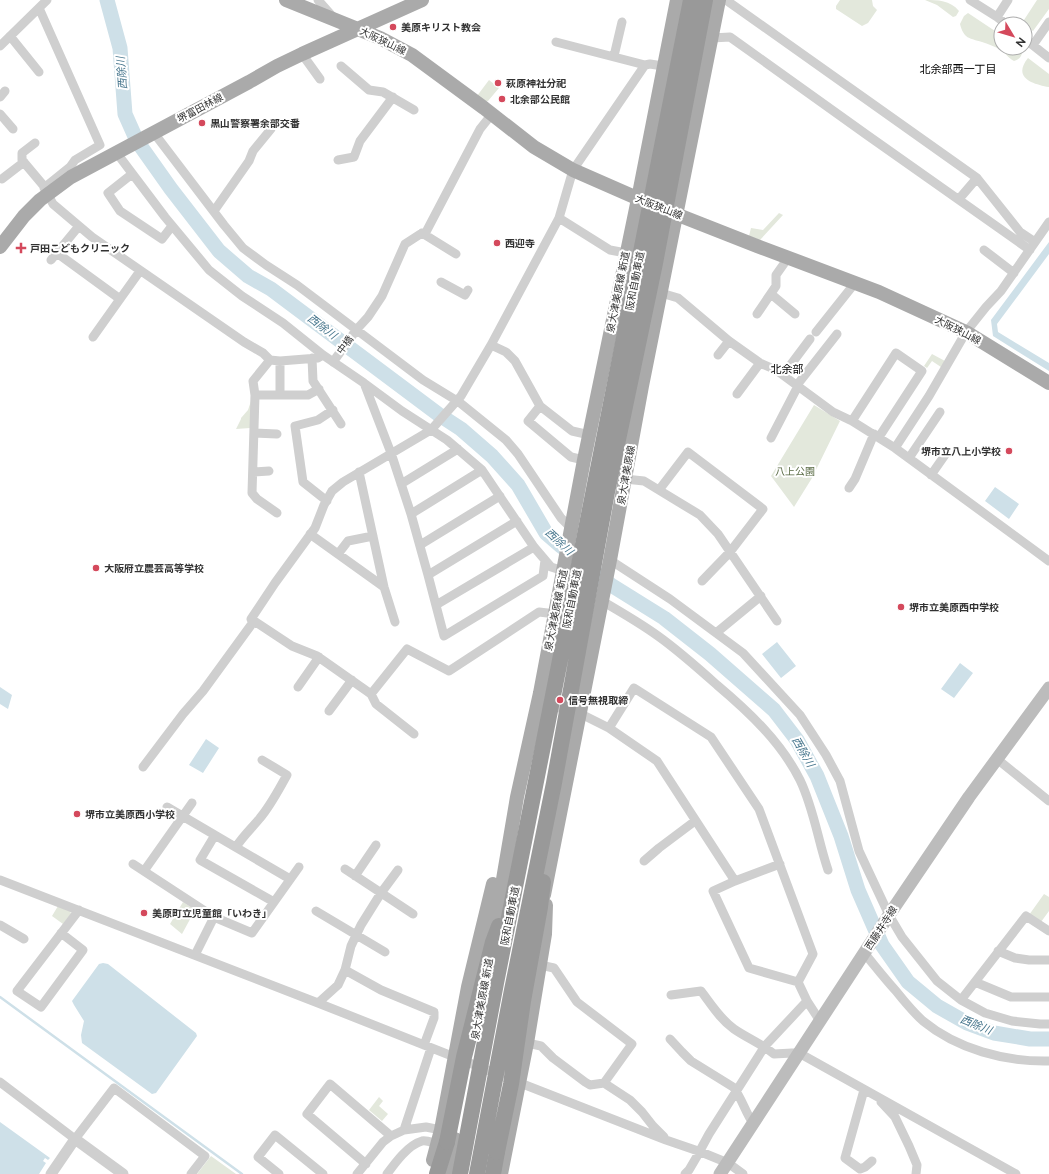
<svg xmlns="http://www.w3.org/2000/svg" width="1049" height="1174" viewBox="0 0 1049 1174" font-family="Raleway,'Noto Sans JP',sans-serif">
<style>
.green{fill:#e3e8dc}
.water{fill:#cee0e8}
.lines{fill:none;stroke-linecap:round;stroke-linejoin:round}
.stream{stroke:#cee0e8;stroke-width:2.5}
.river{stroke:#cee0e8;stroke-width:15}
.minor{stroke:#cfcfcf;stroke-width:9}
.tertiary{stroke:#cfcfcf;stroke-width:11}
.secondary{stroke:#bcbcbc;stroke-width:13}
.primary{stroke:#aaa;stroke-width:14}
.motorway{stroke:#999;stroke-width:16}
.motorway-bridge{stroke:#999;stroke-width:16}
.poi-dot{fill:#d4495c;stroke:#fff;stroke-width:1.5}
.labels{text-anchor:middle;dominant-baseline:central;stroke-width:4;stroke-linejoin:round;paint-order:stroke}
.poi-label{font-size:10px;font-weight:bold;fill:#323232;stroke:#fff;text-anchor:start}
.street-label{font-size:10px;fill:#323232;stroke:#fff}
.park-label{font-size:10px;fill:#586a43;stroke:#fff}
.neighbourhood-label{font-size:11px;fill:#000;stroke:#fff}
.water-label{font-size:11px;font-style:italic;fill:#47768d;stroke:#fff}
</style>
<rect width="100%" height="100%" fill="#fff"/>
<!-- green -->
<path class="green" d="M840,0H872L873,6L877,10L868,23L862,26L836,9V6Z
M925,0C938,0 950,0 959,11L956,16L953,17L937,5Z
M1037,0H1049V9L1033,31L1025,25V24L1022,23Z
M968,13L1001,35V48H1017L1022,52C1022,57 1018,60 1014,61C1008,58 1005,52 999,49C994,46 988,44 982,42C969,38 964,39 960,24L964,16Z
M1028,58L1049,74V87C1033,84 1012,78 1028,58Z
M489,80L499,88L488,101H485L477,96Z
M779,213L783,215L760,240L749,236L751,228L763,230Z
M932,354L945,361L941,367L932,361L927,368L924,366Z
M251,401L250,428L236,429L241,419V418L248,410Z
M814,405L840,421L812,478L794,507L771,476Z
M1044,894L1049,897V911L1041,922L1029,915Z
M183,902L195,910L182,934L170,924Z
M58,906L70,910L71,914L63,924L52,916Z
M379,1097L383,1101L379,1106L388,1114L382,1121L369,1110Z
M211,1156L236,1174H197Z"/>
<!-- water -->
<path class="water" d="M1049,242V254L997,324L998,332L1049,363V371L993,336L991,320Z
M995,487L1019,504L1009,519L985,501Z
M777,642L796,666L781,678L762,654Z
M960,663L973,673L954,698L941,689Z
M0,687L12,695L8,709L0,704Z
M206,739L219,748L203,773L189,765Z
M103,963L108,964L196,1033L197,1036L156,1093L152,1094L82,1043L81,1035L84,1021L74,1005L72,1001L99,964Z
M0,1122L50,1158L48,1160L45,1158L43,1161L46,1163L39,1174H0Z"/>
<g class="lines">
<!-- stream -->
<path class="stream" d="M0,997L242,1174"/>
<!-- river -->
<path class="river" d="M107,0L120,48L125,114L137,141L171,189L219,251L248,276L271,289L438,414L461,429L492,456L518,485L546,533L561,546L577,558
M596,573L611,585L664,618L710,654L774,710L797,740L817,776L841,836L858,890L882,945L908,982L937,1006L967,1023L994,1033L1030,1039H1049"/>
<!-- minor -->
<path class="minor" d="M318,0L333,17
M726,0L977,178L1020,232L1035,242
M970,0L997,17L1006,24
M39,8L100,145L75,160L70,167L44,188
M997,17L1008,0
M10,36L39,72
M712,38L730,37L867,135L1030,250
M1025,39L1049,58
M556,42L645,65
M1033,45L1049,22
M0,46L47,0
M302,54L320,79
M614,56L622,22
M341,66L369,90L383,92L414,110
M0,97L5,91
M0,114L13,129
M154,133L224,225L243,248L266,265L297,285L423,380L459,402L506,440L518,454L561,518L572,529
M35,143L22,153V160L43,185L53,204L92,237L244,342L263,353L270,360L280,361L318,358L323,355
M116,152L165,217L209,270L242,296L283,323L323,355L364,383L391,453L411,514L428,575L444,636L543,576L545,560
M338,160L354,157L360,141L393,97
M132,174L108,193L120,211L162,239L172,226
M2,179L24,162
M959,199L977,178
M214,211L249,161L253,151L271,129
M559,218L610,250L626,253
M422,233L456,254
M984,250L1014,273
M57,253L120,299L140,271
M51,260L79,226
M441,282L465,295L468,290
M661,293L678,298L729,341L760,363L776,370L833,412L852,421L895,448L1049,561
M771,294L795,314
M757,314L776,286V275L788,258
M816,332L855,283
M93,337L120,299
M491,345L506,352L515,361L540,406L572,431L590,435
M718,355L729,341
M312,358L313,381L341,424
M270,360L253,381L255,395L252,493L257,499L277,513
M333,362L357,329L368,317L382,296L405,244L422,233L426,232L480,129L492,114
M783,375L810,339
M364,383L402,411L447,440L482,470L534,547L551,567L564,571
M797,385L837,334
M737,394L760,363
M255,395H308L319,389
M280,395V361
M540,406L528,421L571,457L584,460
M852,421L896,353L922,371L879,437
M254,433L277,434
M771,438L798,386
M895,448L929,396L966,332L986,307L1001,291L1049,222
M909,458L940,412
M253,472L269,471
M359,472L384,587L395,622
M931,475L945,455
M625,479L644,481L700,515L718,534L777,621
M401,484L458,449
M849,488L855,479L874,434
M659,490L688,452L763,509L730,552L702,581
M327,501L303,482L295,426L318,420L333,410
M411,514L482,470
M310,534L384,587
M420,545L500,496
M338,554L348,541L373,536
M610,560L670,599L743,653L800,715L826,755L840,781L859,851L889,915L902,937L937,981L961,1000L985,1013L1012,1021L1040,1024H1049
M428,575L517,521
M602,601C621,612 640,623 658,636C679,651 698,668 717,685C749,712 781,742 800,780C814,809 818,841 828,870
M436,605L534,547
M556,614L539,612L449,671L407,649L371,694L317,656L292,646L251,619L275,583L315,528L324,505L332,491L343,482L431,430L461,396L491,345L559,218L573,170L645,65L650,64L663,66
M716,633L761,596
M298,687L319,657
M371,694L376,704L414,734
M547,705L579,713L609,728L657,761L735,881L713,891L749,968L798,982L807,1001L820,1021
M329,711L352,680
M609,728L634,688L711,737L759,809L813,954L798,982
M997,759L1049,801
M143,767L183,714L203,691L254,621
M167,807L290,879
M215,835L200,860L274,902
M236,847C243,836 252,828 260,818C271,805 279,789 287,775L262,760
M644,861L659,848L695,821
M133,864L214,917L252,933L299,867
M345,869L413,914
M144,871L192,803
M355,876L376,845
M0,880L318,1003L500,1075
M735,881L780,864
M316,911L385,952
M0,925L24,939
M61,933L83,950L41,1007L17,991L79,910
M998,951L1015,958L1029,960H1049
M865,954C875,966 885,979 896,991C904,1001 913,1012 923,1021C957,1049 1005,1062 1049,1061
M195,955L214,917
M540,965L554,968L577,1002L632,1044L604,1083L630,1100L642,1112L653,1126L664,1137
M345,970L381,990L434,1012V1018L424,1045
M975,982L1011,997H1049
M671,995L701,991C711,1004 720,1019 734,1029C747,1038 762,1044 774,1054L792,1053H799L1016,1174
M961,1000L1026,916L1049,931
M318,1003L338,985L345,970L351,946L361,925L381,893L398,870
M670,1039L682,1052L691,1061L733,1087C742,1098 745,1112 753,1123
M527,1043L541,1046L553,1058L585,1082L590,1085L604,1083
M515,1081L666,1140L701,1152L728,1163L743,1174
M0,1082L75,1139L114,1088L205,1156L191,1174
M864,1090L845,1158L860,1169L865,1167L872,1161
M881,1102L895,1117L909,1146L917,1165L916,1174
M404,1130L431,1048
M366,1164L307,1114L330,1084L391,1136
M279,1174L258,1157L275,1135L323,1174
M357,1174L383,1142L391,1136L404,1130L426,1127L441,1130
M387,1174C395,1163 408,1145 422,1141C427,1140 433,1143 438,1144
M685,1174L689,1170L696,1158L709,1134L765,1046L807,1001"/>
<!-- tertiary -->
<path class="tertiary" d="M51,1174L75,1139L123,1174"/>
<!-- secondary -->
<path class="secondary" d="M720,1174L889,915L969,797L1049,688"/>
<!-- primary -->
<path class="primary" d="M286,0L380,38L412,55L484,108L534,147L573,170L646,202
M668,211L757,246L879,292L966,332L1049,383
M0,247L24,216L40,200L71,177L249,82L277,66L302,54L422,0
M544,895L610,560L642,386L719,0
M493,938L517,797L540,693L584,460L638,199L677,0
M433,1160L441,1130L468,987L493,884
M447,1174L455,1139
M501,1174L527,1043L545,934L546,905"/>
<!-- motorway -->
<path class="motorway" d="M437,1174L447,1142
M493,1174L497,1152"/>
<!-- motorway-bridge -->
<path class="motorway-bridge" d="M447,1142L464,1057L493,942L499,926
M497,1152L511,1084L523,1001L540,907L543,882
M460,1174L496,983L691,0
M477,1174L512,990L554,783L607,492L655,263L705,0"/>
</g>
<!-- markers -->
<g class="poi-dot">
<circle cx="393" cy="27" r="4"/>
<circle cx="498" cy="83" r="4"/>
<circle cx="502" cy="99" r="4"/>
<circle cx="202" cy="123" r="4"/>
<circle cx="497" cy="243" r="4"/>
<path d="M19 242h4v4h4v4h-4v4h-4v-4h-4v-4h4z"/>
<circle cx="1009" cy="451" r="4"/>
<circle cx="96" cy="568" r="4"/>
<circle cx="901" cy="607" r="4"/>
<circle cx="560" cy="700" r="4"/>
<circle cx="77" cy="814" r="4"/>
<circle cx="144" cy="913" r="4"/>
</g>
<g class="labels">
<!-- poi labels -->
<g class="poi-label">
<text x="401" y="27">美原キリスト教会</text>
<text x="506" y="83">萩原神社分祀</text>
<text x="510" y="99">北余部公民館</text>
<text x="210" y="123">黒山警察署余部交番</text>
<text x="505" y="243">西迎寺</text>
<text x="30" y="248">戸田こどもクリニック</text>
<text x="1001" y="451" text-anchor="end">堺市立八上小学校</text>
<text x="104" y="568">大阪府立農芸高等学校</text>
<text x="909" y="607">堺市立美原西中学校</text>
<text x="568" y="700">信号無視取締</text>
<text x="85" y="814">堺市立美原西小学校</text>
<text x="152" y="913">美原町立児童館「いわき」</text>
</g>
<!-- street labels -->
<g class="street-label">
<text transform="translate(383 41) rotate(26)">大阪狭山線</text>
<text transform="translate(200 108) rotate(-28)">堺富田林線</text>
<text transform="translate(659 207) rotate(22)">大阪狭山線</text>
<text transform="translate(635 281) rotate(-79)">阪和自動車道</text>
<text transform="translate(618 292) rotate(-79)">泉大津美原線 新道</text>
<text transform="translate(958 330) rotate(27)">大阪狭山線</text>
<text transform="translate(345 345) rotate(-53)">中橋</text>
<text transform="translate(626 475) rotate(-80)">泉大津美原線</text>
<text transform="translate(572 599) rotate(-79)">阪和自動車道</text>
<text transform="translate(556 610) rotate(-79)">泉大津美原線 新道</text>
<text transform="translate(510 916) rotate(-79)">阪和自動車道</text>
<text transform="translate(881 928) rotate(-57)">西藤井寺線</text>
<text transform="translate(482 999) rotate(-80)">泉大津美原線 新道</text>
</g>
<!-- park labels -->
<g class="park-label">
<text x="795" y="471">八上公園</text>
</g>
<!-- neighbourhood labels -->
<g class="neighbourhood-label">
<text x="958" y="69">北余部西一丁目</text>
<text x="787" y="369">北余部</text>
</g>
<!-- water labels -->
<g class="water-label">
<text transform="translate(122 73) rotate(-94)">西除川</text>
<text transform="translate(322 327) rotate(37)">西除川</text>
<text transform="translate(559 542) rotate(43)">西除川</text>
<text transform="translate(803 752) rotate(60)">西除川</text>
<text transform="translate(976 1025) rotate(22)">西除川</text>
</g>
</g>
<!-- north arrow -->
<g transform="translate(1013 36) rotate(128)"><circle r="19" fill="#ffffff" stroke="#adadad"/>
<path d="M0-3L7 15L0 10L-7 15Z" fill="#d4495c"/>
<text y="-6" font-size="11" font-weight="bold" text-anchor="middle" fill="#323232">N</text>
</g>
</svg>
